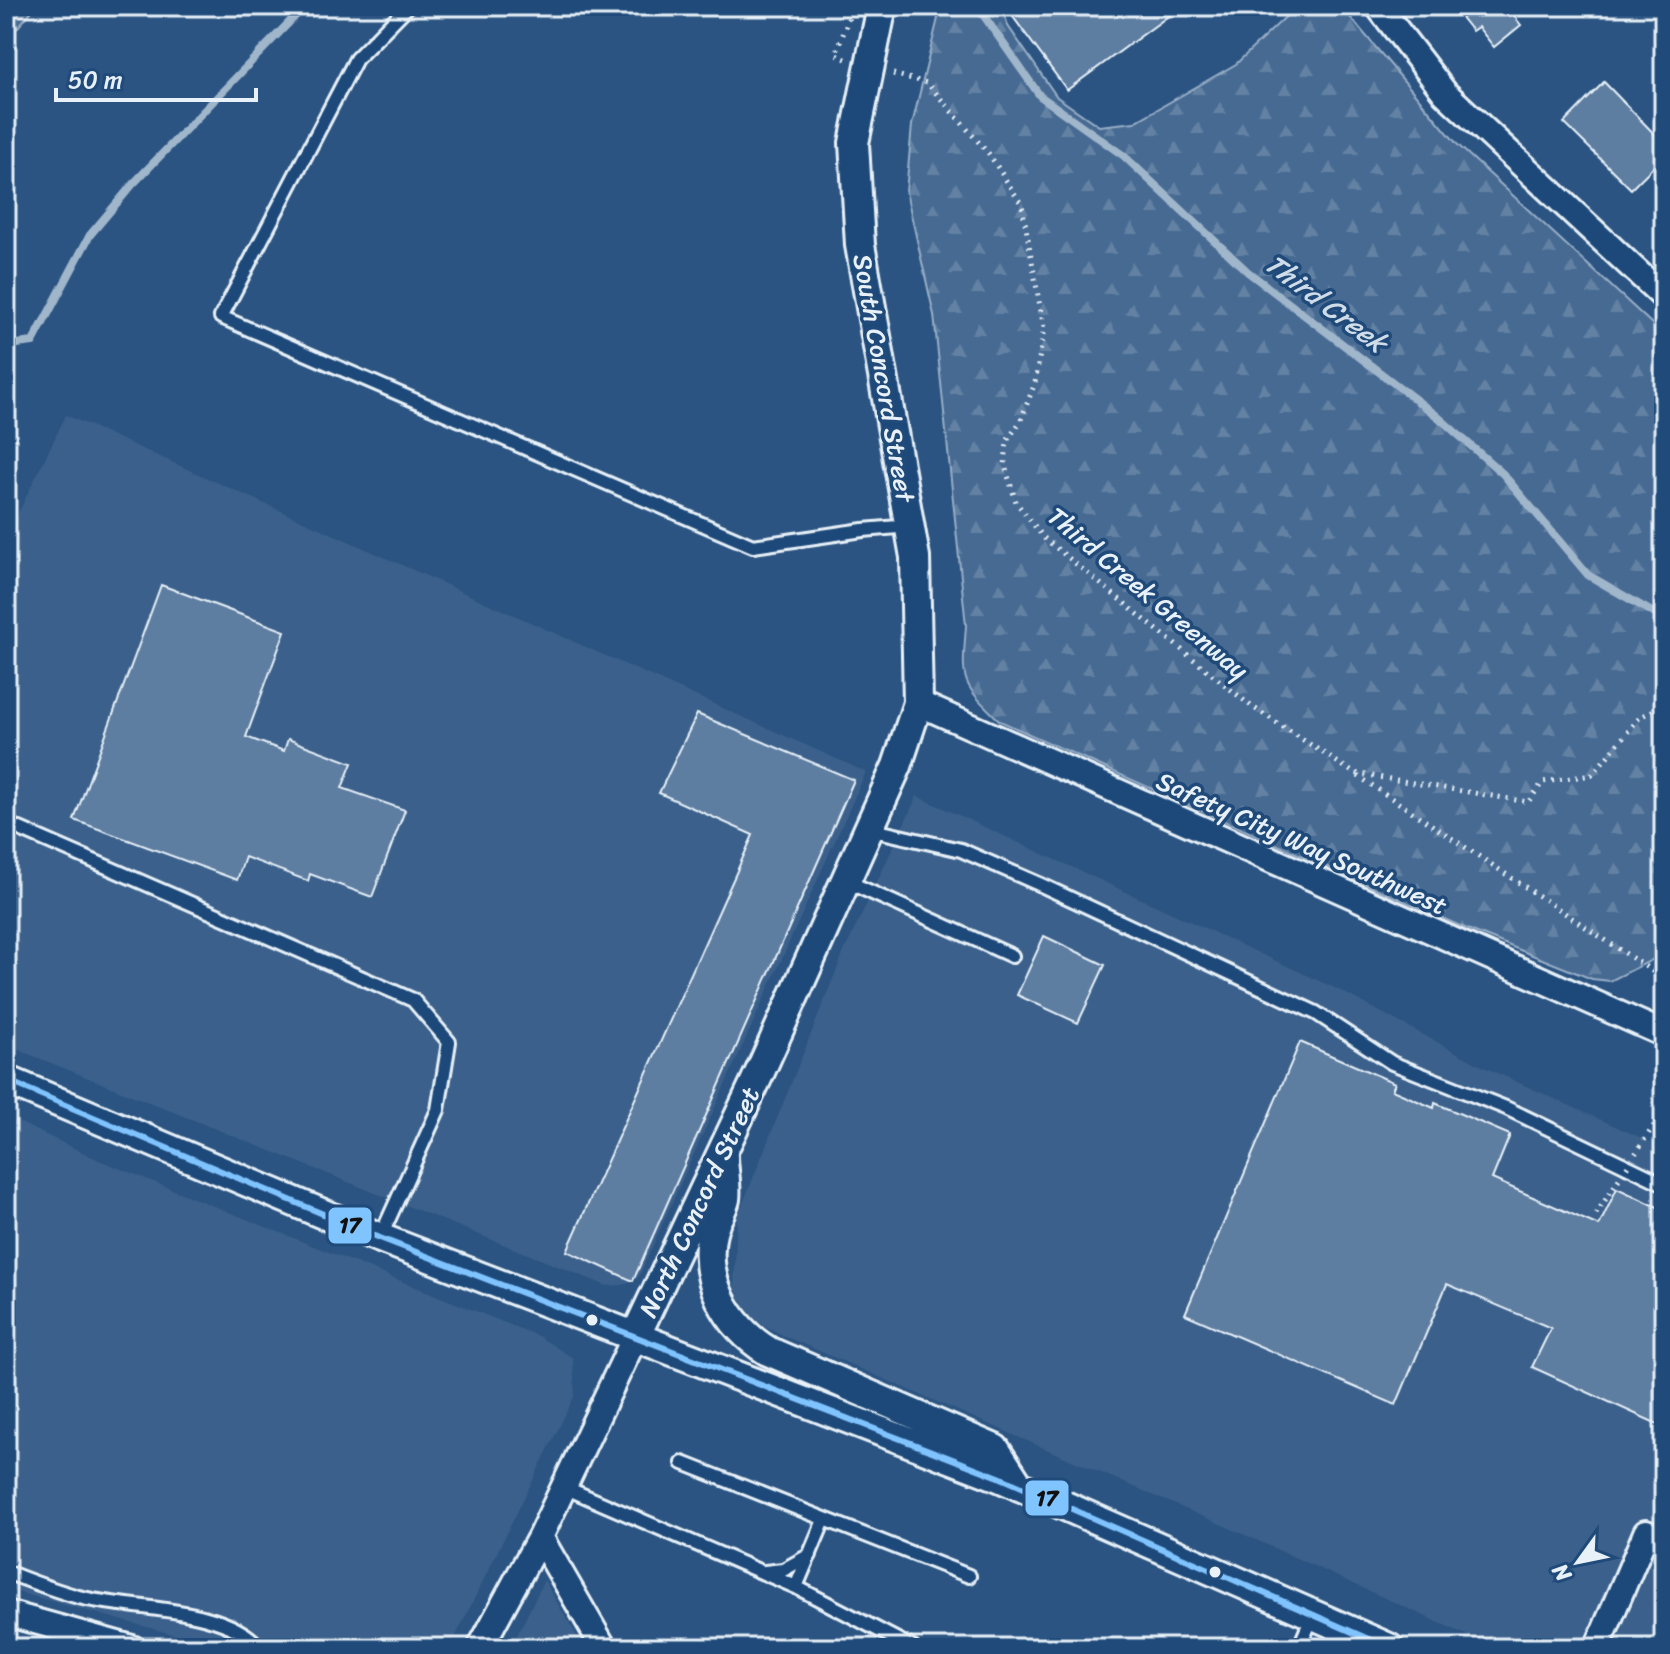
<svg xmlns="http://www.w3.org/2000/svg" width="1670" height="1654" viewBox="0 0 1670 1654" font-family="Sriracha,sans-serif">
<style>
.built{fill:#3a608b}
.forest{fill:url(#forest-firs);stroke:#98aec6;stroke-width:2}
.park{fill:url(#park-crowns);stroke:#98aec6;stroke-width:2}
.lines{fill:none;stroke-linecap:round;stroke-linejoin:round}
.stream{stroke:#a0b6cb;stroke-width:8}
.building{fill:#5d7da1;stroke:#e8f1f8;stroke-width:2}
.service-casing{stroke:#e8f1f8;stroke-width:18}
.minor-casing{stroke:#e8f1f8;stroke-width:30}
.tertiary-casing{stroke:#e8f1f8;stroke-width:34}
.path{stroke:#e8f1f8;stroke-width:5;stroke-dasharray:2 6;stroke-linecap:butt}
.service{stroke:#1f4a7a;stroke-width:12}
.minor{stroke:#1f4a7a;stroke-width:24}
.tertiary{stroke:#1f4a7a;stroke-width:28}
.path-bridge{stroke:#e8f1f8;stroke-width:5;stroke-dasharray:2 6;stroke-linecap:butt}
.bus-1-casing{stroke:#1f4a7a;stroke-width:12}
.bus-1{stroke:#80c4ff;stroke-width:6}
.bus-dot{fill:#e8f1f8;stroke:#1f4a7a;stroke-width:3}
.labels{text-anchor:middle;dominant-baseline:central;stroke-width:7;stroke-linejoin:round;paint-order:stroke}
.street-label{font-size:26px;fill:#e8f1f8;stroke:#1f4a7a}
.water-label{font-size:28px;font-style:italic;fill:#d0dde9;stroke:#1f4a7a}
.line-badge{stroke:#1f4a7a;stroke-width:3}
.pale-badge-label{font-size:22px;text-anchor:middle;font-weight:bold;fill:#111}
</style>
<defs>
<pattern id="forest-firs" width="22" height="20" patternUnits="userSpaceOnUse" patternTransform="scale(2)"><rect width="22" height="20" fill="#476b93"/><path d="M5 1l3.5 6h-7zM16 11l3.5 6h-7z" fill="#6281a3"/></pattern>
<pattern id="park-crowns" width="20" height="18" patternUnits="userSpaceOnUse" patternTransform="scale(2)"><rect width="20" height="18" fill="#476b93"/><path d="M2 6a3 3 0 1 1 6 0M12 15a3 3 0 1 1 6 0" fill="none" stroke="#6281a3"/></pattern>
</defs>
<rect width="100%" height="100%" fill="#2b5482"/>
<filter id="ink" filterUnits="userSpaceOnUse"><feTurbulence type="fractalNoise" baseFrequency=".0125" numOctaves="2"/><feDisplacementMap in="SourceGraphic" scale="16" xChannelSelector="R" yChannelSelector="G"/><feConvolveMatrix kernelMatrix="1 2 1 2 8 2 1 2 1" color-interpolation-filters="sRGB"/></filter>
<g filter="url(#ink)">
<!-- built -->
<path class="built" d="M66,415L866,772L639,1276L623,1285L607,1286L6,1045V538Z
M917,796L1337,989L1484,1067L1664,1148V1648H1495L1243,1534L782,1335L749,1317L734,1286L737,1218L843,954Z
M6,1116L99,1160L538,1336L573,1358L575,1395L450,1648H224L6,1589Z
M544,1580L584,1648H511Z"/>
<!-- forest -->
<path class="forest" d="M941,6H1002L1008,26L1057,97L1099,126L1135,122L1236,64L1297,6H1341L1457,144L1664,335V954L1610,981L1592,979L1460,926L1000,721C959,682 962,681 966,626L934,315L906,192L912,125Z"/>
<!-- park -->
<path class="park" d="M6,6H36L6,41Z"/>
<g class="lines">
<!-- stream -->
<path class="stream" d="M977,6L1040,96L1124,156L1248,272L1437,416L1503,474L1588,575L1664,619
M6,351L9,345L33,342L90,235L133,184L305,6"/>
</g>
<!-- building -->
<path class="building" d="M1005,6H1182L1067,90Z
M1452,6H1506L1521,25L1494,47L1478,27L1472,31Z
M1604,82L1664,144V156L1631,189L1564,123Z
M161,585L285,631L246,737L284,751L288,739L352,763L342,788L405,810L372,897L310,874L308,881L245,857L237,880L74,820Z
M697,714L854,780L633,1281L567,1251L753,835L659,793Z
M1044,936L1105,965L1078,1023L1017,995Z
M1300,1042L1395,1083L1392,1090L1434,1108L1435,1103L1510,1135L1492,1179L1599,1226L1617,1188L1664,1210V1427L1532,1367L1551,1328L1447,1284L1396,1405L1185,1314Z"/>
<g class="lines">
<defs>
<path id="service" d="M408,6L356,59L221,317L753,546L863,530L910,526
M6,823L413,1000L449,1042L438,1110L380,1238
M869,829L961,850L1039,884L1316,1013L1392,1063L1506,1108L1664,1184
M846,881L1012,956
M683,1463L969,1576
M564,1487L796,1587L913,1648
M6,1572C31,1581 57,1592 83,1598C134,1610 226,1606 260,1648
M765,1572L783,1570L810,1555
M796,1587L824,1520
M1299,1648L1313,1615"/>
<path id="minor" d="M1378,6L1445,93L1664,297
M918,703L1664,1034
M540,1537L604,1648
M6,1613L132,1648
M480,1648L540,1537L635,1337
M1597,1648L1646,1533L1664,1541"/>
<path id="tertiary" d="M6,1080L380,1238L999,1477L1389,1648
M723,1156C723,1169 727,1186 725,1199C723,1209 716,1219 713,1228C700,1278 727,1326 768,1351L995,1449L1019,1486
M635,1337L759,1074L897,766L918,703L915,557L860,245L854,143L882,6"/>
</defs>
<!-- service casing -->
<use href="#service" class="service-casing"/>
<!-- minor casing -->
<use href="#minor" class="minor-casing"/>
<!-- tertiary casing -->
<use href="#tertiary" class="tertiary-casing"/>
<!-- path -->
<path class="path" d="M846,59L836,55L851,11
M893,74L927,83L989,154L1022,205L1044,329L1035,383L1020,422L1007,441L1005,466L1016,502L1044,538L1251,706L1354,773L1528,802L1543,782L1592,775L1640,717L1664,705
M1358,776L1664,979"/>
<!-- service -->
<use href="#service" class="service"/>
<!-- minor -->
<use href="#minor" class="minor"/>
<!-- tertiary -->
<use href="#tertiary" class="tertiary"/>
<!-- path-bridge -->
<path class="path-bridge" d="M1596,1214L1664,1110"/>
<defs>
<path id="bus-1" d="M6,1080L380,1238L999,1477L1389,1648"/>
</defs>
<!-- bus-1 casing -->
<use href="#bus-1" class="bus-1-casing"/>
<!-- bus-1 -->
<use href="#bus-1" class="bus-1"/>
</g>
</g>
<!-- markers -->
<g class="bus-dot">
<circle cx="592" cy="1320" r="7"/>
<circle cx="1215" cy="1572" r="7"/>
</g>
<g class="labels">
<!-- street labels -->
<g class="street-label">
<text transform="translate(884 378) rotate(80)">South Concord Street</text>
<text transform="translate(1148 593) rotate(40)">Third Creek Greenway</text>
<text transform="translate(1302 843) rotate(24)">Safety City Way Southwest</text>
<text transform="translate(699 1202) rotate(-65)">North Concord Street</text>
</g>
<!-- water labels -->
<g class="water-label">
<text transform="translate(1326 303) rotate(37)">Third Creek</text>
</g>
</g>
<g class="line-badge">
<rect x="327" y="1206" width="46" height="39" rx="8" fill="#80c4ff"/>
<rect x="1024" y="1479" width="46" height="38" rx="8" fill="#80c4ff"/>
</g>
<g class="pale-badge-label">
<text x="350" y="1233">17</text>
<text x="1047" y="1506">17</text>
</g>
<!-- margin -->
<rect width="1670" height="1654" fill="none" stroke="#1f4a7a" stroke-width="32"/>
<rect x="16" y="16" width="1638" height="1622" fill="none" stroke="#e8f1f8" stroke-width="3" filter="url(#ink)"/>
<!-- north arrow -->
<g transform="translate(1578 1562) rotate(237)" stroke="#1f4a7a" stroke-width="6" paint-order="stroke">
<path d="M0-6L14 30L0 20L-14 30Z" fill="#e8f1f8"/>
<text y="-12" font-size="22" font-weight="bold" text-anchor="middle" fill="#e8f1f8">N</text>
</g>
<!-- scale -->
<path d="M56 88v12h200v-12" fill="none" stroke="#e8f1f8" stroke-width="4"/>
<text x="68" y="88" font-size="24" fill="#e8f1f8" stroke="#1f4a7a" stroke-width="6" paint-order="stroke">50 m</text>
</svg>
